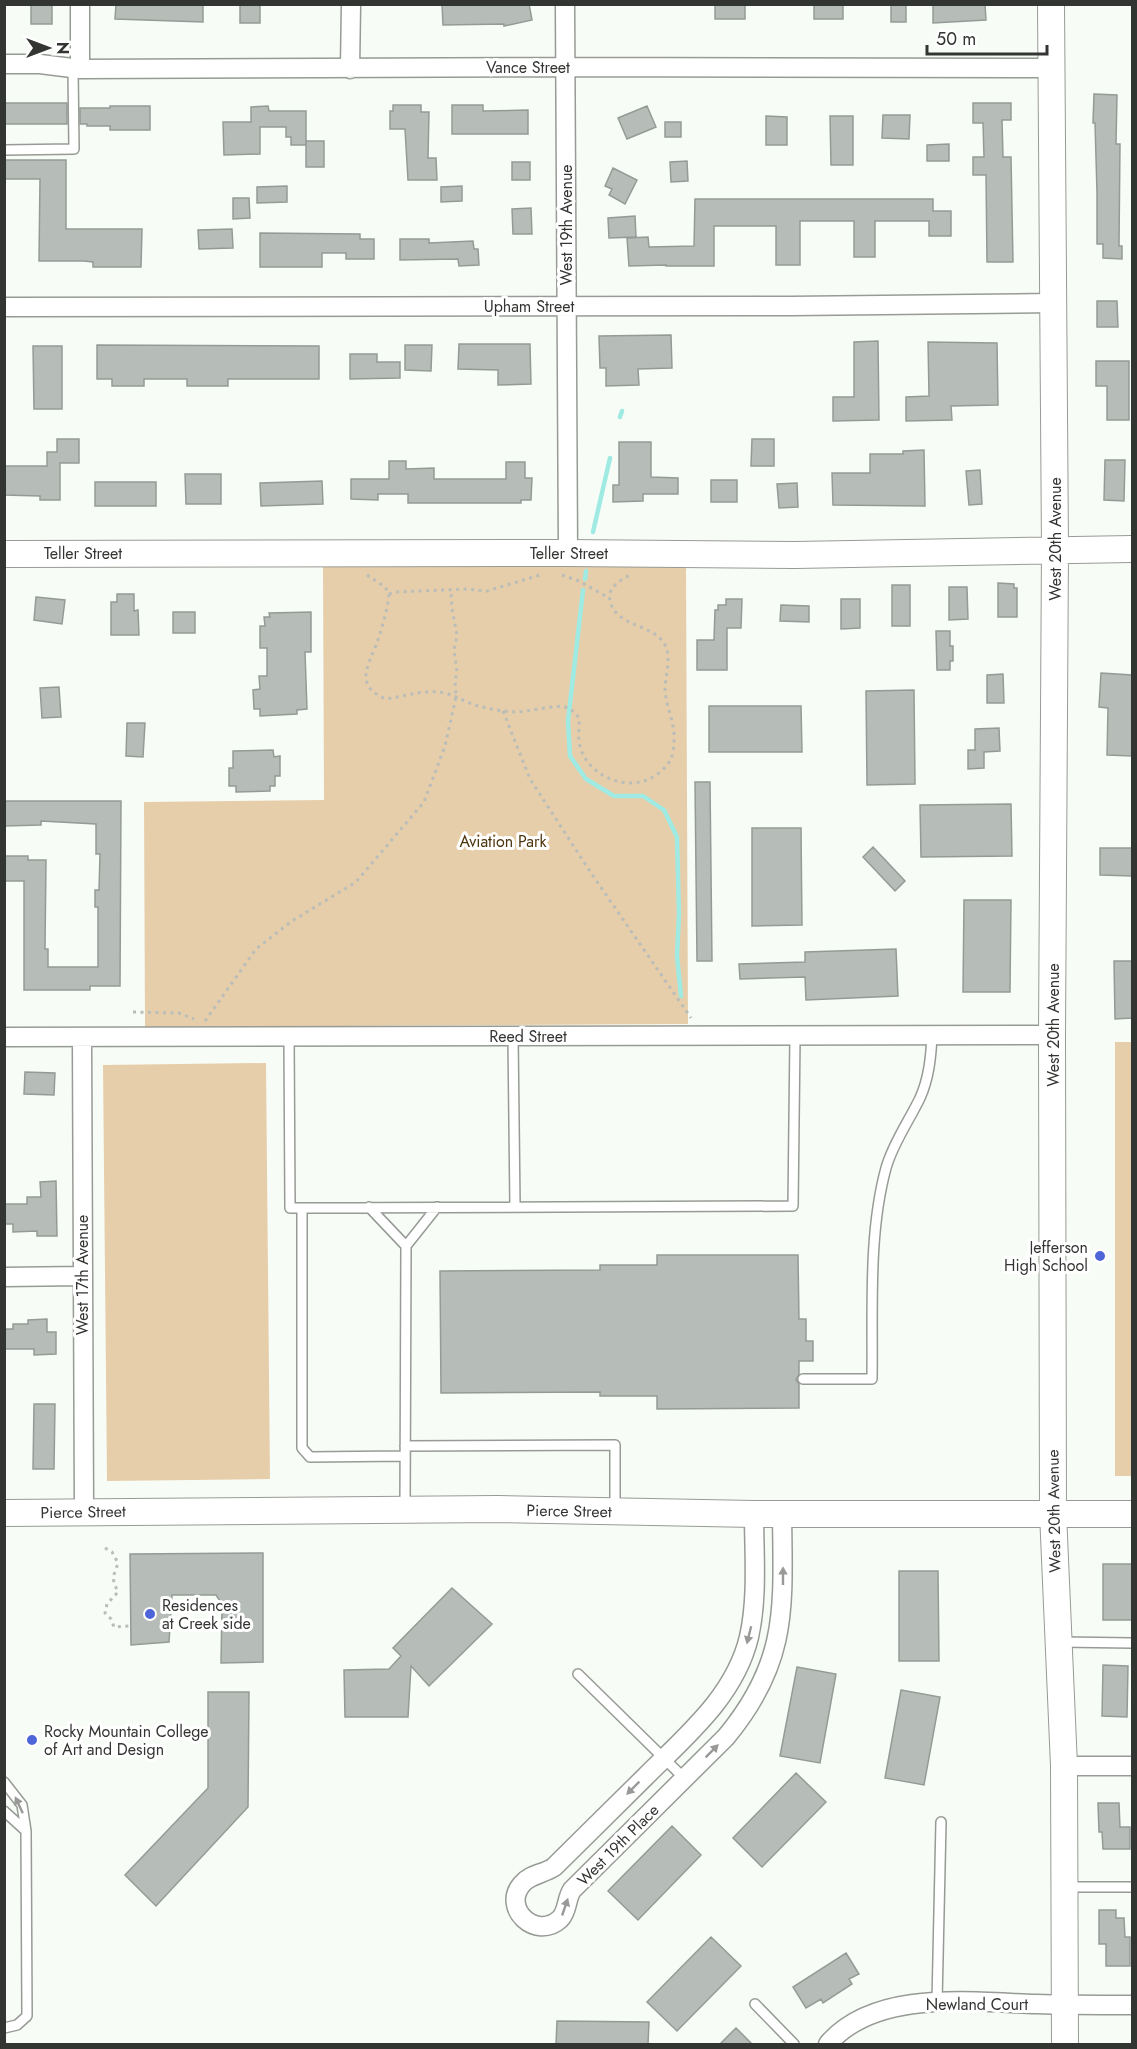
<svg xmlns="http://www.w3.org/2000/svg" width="1137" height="2049" viewBox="0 0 1137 2049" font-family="Jost,sans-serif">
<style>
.green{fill:#e6ceaa}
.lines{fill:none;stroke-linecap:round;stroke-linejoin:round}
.stream{stroke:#9febe4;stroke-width:4.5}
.building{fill:#b6bdb9;stroke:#949b97;stroke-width:1.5}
.lane-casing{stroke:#979b95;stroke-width:12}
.street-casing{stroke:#979b95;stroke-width:21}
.secondary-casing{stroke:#979b95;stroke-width:28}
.path{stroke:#babdb8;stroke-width:3;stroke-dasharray:3 4.5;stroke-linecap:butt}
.lane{stroke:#fff;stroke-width:9}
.street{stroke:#fff;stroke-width:18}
.secondary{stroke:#fff;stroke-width:26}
.oneway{fill:#999a98}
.poi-dot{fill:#4e65da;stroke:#fff;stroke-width:2}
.labels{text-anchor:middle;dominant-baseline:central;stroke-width:6;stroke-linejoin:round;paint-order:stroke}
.street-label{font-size:16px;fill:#333532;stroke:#fff}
.park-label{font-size:16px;fill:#4c350d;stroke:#fff}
.poi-label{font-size:16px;fill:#333532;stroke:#fff;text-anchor:start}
</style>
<rect width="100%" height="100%" fill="#f8fcf6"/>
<!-- green -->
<path class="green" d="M686,565L688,1024L145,1027L144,802L324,800L323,567Z
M1115,1042H1132V1476H1115Z
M266,1063L270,1479L107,1481L103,1065Z"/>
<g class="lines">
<!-- stream -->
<path class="stream" d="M620,417L622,411
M593,532L610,458
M585,579L586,571
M583,590L568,721L570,756L586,779L614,796H643L664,810L677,837L679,914L677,956L681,996"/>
</g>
<!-- building -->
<path class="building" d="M31,4H52V24H31Z
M116,4H203V22L115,19Z
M240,4H260V23H240Z
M442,4H529L532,20L504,26V24L443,25Z
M715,4H745V19H715Z
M814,4H843V19H814Z
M891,4H906V22H891Z
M933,4H985L986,20L933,23Z
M1094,94L1117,95L1116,144H1120L1119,246H1122V259L1103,258V244H1097V193L1095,123H1093Z
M4,103H67V124H4Z
M973,103H1011V120H1002L1003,157H1011L1013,262H987L986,175H973V157H984L983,123H973Z
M393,105H421V112H429L428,158H436L437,180H408L405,129H390V111H393Z
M452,105H483V111L528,110V134H452Z
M110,106H150V130H110V126H87V124H80V108H110Z
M268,106L269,111H306V145H291V137H286V127H260V154L224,155L223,122H251V107Z
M647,106L656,127L627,139L618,118Z
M883,115H910L909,139L882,138Z
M766,116L787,117V145H766Z
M830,116H853V165H831Z
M665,122H681V137H665Z
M306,141H324V167H306Z
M949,144V161H927V145Z
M4,160H66V229H142L141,267H93V262L84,261H39L40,179H4Z
M687,161L688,181L671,182L670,162Z
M512,162H530V180H512Z
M613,168L637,180L625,204L609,195L612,189L605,186Z
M287,186V202L257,203V187Z
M462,186V201L441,202V187Z
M233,198H249L250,218L233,219Z
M695,199H933V211H951V236H929V221H875V257H854V221H800V265H776V226H714V266H666V265L629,266L627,238L648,237L649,247L694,246Z
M531,208L532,234H513L512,209Z
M635,216L636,237L609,238L608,218Z
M232,229L233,248L199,249L198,230Z
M260,233L360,234V239H374V259H346V253H322V267H260Z
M400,239H429V243L473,241L474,249H478L479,265L459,266L458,259L400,260Z
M1097,301H1117L1118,327H1097Z
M671,335L672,368L638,369L639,385L606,386V368H600L599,336Z
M878,341L879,420L833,421V397H854V342Z
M928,342L997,343L998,405L951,406L952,420L906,421V397L929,396Z
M459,344H530L531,384L498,385V370L458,369Z
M97,345L319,346V379H228V386H187V379H144V386H112V379H97Z
M405,345H432L431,371L405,370Z
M33,346H62V409H34Z
M350,354H377V362H400V378L350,379Z
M1096,361H1129V420H1107V386H1096Z
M57,439H79V463H60V500H40V496L4,495V466H47V452H57Z
M752,439H774V466H751Z
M619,442H651V477L678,478V494H643V501L613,502V485H619Z
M924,450L925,506L833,505L832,473H870V454H903V451Z
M1105,460H1125L1124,501L1104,500Z
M389,461H406V469L434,468V479H506V462H525V478H532L531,500H521V503H408V494H378V500L351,499V479H389Z
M980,470L982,504L969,505L966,471Z
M185,474H221V504H186Z
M711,480H737V502H711Z
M322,481L323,504L261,506L260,483Z
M95,482H156V506H95Z
M797,483L798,507L779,508L777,484Z
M998,583L1014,584V588H1017V617H998Z
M892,585H910V626H892Z
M949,587H967L968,619L949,620Z
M117,594H134V611L138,610L139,635H111V602H117Z
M36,597L65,600L62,624L34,620Z
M726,599H742L741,628H727V670H697V640H714L715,610H718V605H726Z
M841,599H860V628L841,629Z
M781,605L809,606V622L780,621Z
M173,612H195V633H173Z
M311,612V652H305L307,709L297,710V714L260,716V709H254L253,690L260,689L259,676H267V648H260V626H265L264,617H270L269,613Z
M936,631H950V646H953V661H950V670H937Z
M1101,673L1132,675V756L1107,755L1108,708L1099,707Z
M1003,674L1004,703H987V675Z
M59,687L61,717L42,718L40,688Z
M914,690L915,784L867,785L866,691Z
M709,706H801L802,752H709Z
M127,723H145L143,757L126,756Z
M999,728L1000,751L984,752V768L968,769V750H975V729Z
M273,750L274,757L280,756V776H275V786H270V791L236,792V786H229V768H233V751Z
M695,782H710L712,961H697Z
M4,801H121L120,986H90V990H24V881H4V856H28V860H46L45,949H48V967H98V907H95V890H99L100,854H96V824L41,821V825L4,826Z
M1011,804L1012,856L921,857L920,805Z
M752,828H801L802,925L752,926Z
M873,847L905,881L895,891L863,857Z
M1100,848H1132V876L1100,875Z
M964,900H1011L1010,992H963Z
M896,949L898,996L806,1000L805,977L740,979L739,964L805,962V952Z
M1114,961H1132V1018L1115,1019Z
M25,1072L55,1073L54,1095L24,1094Z
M56,1181L57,1236H37V1231L13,1232V1224H4V1204H27V1197H41L40,1182Z
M657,1255H798L799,1319H806V1341H813V1361H799V1374L796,1380L799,1384V1408L657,1409V1396H600V1392L441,1393L440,1271L600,1270V1265H657Z
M47,1319V1332H56V1354L34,1355V1349H4V1329H13V1324H28V1320Z
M34,1404H55L54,1469H33Z
M263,1553V1662L221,1663L222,1604L216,1595H172L169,1642L131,1645L130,1554Z
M1103,1564H1132V1620H1103Z
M899,1571H938L939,1661H899Z
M452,1588L492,1624L429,1686L411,1666L408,1717H345L344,1670L389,1669L401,1656L393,1648Z
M1103,1665L1128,1666L1127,1717L1102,1716Z
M797,1667L836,1674L820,1763L780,1756Z
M901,1690L940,1697L924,1785L885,1778Z
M208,1692H249L248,1807L156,1906L125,1875L208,1788Z
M796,1773L826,1802L762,1867L733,1838Z
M1098,1803H1119L1120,1827H1130V1849H1103L1102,1832H1099Z
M672,1826L701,1855L638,1920L608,1891Z
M1099,1910H1116V1918H1124L1125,1937H1130V1966H1106V1944H1099Z
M711,1937L741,1966L677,2031L647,2002Z
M846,1953L859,1974L849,1979L852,1984L823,2003L821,1999L806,2008L793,1987Z
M557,2021L649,2022L648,2044H556Z
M736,2028L752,2044H720Z"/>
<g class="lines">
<defs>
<path id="lane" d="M4,150L74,149L73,69
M513,1036L515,1207
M289,1037L290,1208H302L793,1206L795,1036
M369,1207L406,1246
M302,1208V1448L310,1457L405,1456
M803,1379H872C873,1311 868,1234 886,1168C893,1143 909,1121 920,1098C929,1078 931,1057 932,1035
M405,1446L615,1445V1509
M405,1509L406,1246L437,1207
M1061,1642L1132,1643
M578,1674L684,1778
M4,1782L22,1805L26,1831L27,2016L17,2025L4,2028
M4,1811L26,1831
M1066,1887H1132
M937,2002L941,1822
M755,2004L794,2044"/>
<path id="street" d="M80,4V69
M565,4L568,553
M4,64H40L80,69L565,67L1052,68
M350,69L351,4
M4,307L792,306L1054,303
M4,1037L1052,1035
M82,1037L84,1512
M4,1277L82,1276
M754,1514C754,1554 758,1597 749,1637C735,1696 686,1736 645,1777C615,1807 584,1837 554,1867C544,1874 530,1874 522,1884C501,1908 536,1941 560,1919C568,1911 566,1899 572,1890L726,1737C789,1661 783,1607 782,1514
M1064,1766H1132
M828,2044C875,1989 972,2002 1036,2004C1068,2005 1100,2005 1132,2005"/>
<path id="secondary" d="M1051,4L1055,549L1052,1035L1053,1513L1064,1766L1065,2044
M4,554L568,553L795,555L1132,549
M4,1513L498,1509L754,1514H1132"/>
</defs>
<!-- lane casing -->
<use href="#lane" class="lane-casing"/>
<!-- street casing -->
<use href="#street" class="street-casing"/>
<!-- secondary casing -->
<use href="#secondary" class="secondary-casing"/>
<!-- path -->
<path class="path" d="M367,575L385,587L389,594C388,607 381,633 376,645C367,668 355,686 386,699C406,696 425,689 445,693C456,696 465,702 475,705C488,709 502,711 515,712C527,712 559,704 565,707C586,716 577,724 579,741C582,766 607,783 631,783C645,783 658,776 667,765C673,758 674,748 674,739C675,723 666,707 665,690C665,675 672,659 665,645C653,623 617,628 610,601C607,588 620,580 630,575
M562,575L579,581L609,598
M389,594L395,592L467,589L487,591L540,575
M503,711L530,779L591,873L691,1018
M133,1012L179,1013L194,1019
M205,1021L256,949L292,921L356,882L424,802L445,746L456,697L455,681L457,672L454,650L457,635L452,609L451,591
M105,1548L112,1552L118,1563C113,1578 111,1577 118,1592L107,1604L105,1613L111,1619L114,1627L130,1626"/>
<!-- lane -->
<use href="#lane" class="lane"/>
<!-- street -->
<use href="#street" class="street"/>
<!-- secondary -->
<use href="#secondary" class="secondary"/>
</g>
<!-- one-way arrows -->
<defs><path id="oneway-solid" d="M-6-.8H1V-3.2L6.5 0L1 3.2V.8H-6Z" transform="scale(1.5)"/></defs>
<g class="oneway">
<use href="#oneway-solid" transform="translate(783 1576) rotate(-90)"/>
<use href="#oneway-solid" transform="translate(749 1635) rotate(104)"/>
<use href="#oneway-solid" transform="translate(712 1751) rotate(-45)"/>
<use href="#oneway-solid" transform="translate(633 1788) rotate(135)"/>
<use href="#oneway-solid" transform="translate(19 1805) rotate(-115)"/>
<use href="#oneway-solid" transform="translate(565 1907) rotate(-71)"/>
</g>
<!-- markers -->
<g class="poi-dot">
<circle cx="1100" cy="1256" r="6"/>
<circle cx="150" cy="1614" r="6"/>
<circle cx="32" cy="1740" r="6"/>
</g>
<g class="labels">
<!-- street labels -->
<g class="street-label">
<text x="528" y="67">Vance Street</text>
<text transform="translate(566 225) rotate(-90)">West 19th Avenue</text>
<text x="529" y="306">Upham Street</text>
<text transform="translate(1055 539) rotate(-90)">West 20th Avenue</text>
<text x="83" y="553">Teller Street</text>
<text x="569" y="553">Teller Street</text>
<text transform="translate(1053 1025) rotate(-90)">West 20th Avenue</text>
<text x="528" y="1036">Reed Street</text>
<text transform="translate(82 1275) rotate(-90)">West 17th Avenue</text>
<text transform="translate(569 1511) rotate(1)">Pierce Street</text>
<text transform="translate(1054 1511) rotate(-91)">West 20th Avenue</text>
<text transform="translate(83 1512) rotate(-1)">Pierce Street</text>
<text transform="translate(618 1845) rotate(-45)">West 19th Place</text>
<text x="977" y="2004">Newland Court</text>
</g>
<!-- park labels -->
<g class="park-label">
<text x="503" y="841">Aviation Park</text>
</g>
<!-- poi labels -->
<g class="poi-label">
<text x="1088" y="1247" text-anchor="end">Jefferson<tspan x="1088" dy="18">High School</tspan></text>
<text x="162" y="1605">Residences<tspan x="162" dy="18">at Creek side</tspan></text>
<text x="44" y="1731">Rocky Mountain College<tspan x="44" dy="18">of Art and Design</tspan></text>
</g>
</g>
<!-- border -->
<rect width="1137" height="2049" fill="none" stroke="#333532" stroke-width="12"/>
<!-- north arrow -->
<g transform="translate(48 48) rotate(90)" stroke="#ffffff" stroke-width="4.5" paint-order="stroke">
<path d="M0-4.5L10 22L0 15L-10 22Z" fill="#333532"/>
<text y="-9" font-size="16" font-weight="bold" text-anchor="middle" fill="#333532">N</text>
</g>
<!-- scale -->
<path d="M927 45v9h120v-9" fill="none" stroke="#333532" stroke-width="3"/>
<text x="936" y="45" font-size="18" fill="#333532" stroke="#ffffff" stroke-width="4.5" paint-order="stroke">50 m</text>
</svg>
